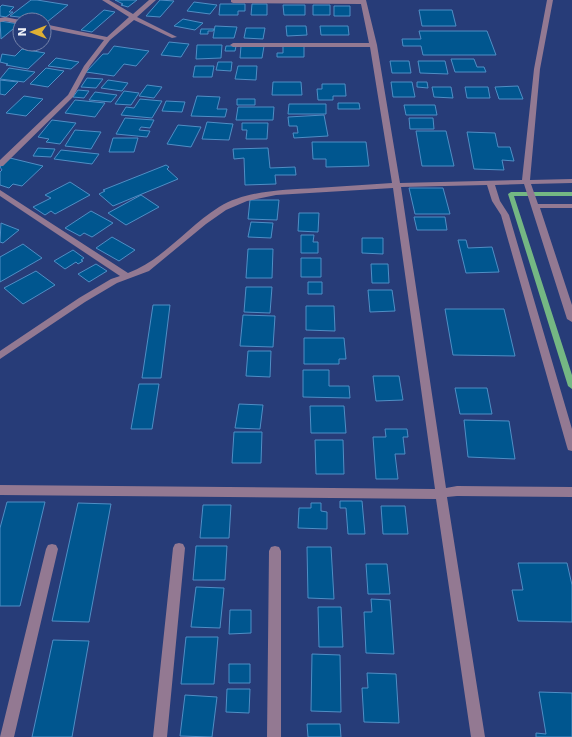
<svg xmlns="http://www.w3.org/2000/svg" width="572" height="737" viewBox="0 0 572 737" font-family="'DejaVu Sans',sans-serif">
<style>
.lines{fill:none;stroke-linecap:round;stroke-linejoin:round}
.stream{fill:#74b783;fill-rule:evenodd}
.building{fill:#00568f;stroke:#4f8ec5}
.minor{fill:#937992;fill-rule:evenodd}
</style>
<rect width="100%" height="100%" fill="#273c78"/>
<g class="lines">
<!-- stream -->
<path class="stream" d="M511,192H572V196H514L572,375V389L568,386L508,194Z"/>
</g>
<!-- building -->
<path class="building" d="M31,0H37L68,5L47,22H44V20L10,16Z
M115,0H137L128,7L121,5L123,4Z
M160,0L174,1L160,17L146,16Z
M194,2L217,5L210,14L187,11Z
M220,4H245V11H238V15H219Z
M252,4H267V15H251Z
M2,5L14,7L9,12H13L6,17L0,16V7Z
M283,5H305V15H284Z
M313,5H330V15H313Z
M334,6H350V16H334Z
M104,10L115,12L92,32L81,30Z
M419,10H452L456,26H422Z
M183,19L203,23L195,30L174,26Z
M0,21L19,24L1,39Z
M215,26L237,27L234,38H213Z
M286,26H306L307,35L287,36Z
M320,26H348L349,35H321Z
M246,28H265L263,39L244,38Z
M201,29H214L213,31H208V34H200Z
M419,31H487L496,55H423L421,46H403L402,39H421Z
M169,42L189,44L181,57L161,55Z
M197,45H222L221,58L196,59Z
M114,46L149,51L136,66L124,64L114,76L86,72L103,54H108Z
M226,46H236L235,51H225Z
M241,46H264L262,58H240Z
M283,46H304V57H277V53H283Z
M22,49L45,53L28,69L6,65L8,64L0,62L2,54L15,56Z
M56,58L79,62L71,69L48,66Z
M451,59H474L477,67H484L486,72H455Z
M390,61H409L411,73H392Z
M418,61H445L448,74L420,73Z
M218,62H232L231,71L216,70Z
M195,66H214L212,77H193Z
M238,66H257L256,80L235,79Z
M9,68L35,72L24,82L0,79Z
M46,68L64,71L48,87L30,84Z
M87,78L103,79L96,88L81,87Z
M0,80L18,82L5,95L0,94Z
M108,80L128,83L122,91L101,88Z
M273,82H301L302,95H272Z
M391,82H412L415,97H393Z
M417,82H427L428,88L417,87Z
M322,84H345L346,96H333V100H318L317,89H322Z
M147,85L162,87L154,98L139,96Z
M518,86L523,99H499L495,87Z
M432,87H451L453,98L434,97Z
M465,87H488L490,98H467Z
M78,90L89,91L84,98L73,97Z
M124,91L139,93L131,105L115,104Z
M95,92L117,95L111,102L89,100Z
M24,96L43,99L26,116L6,113Z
M197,96L220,97L217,109H227L225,117L191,116Z
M140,99L162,101L152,118L121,115L126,107L134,108Z
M237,99H255V105H237Z
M75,100L105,103L95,117L65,113Z
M166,101L185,102L182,112L162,111Z
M338,103H359L360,109H338Z
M289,104H326V114H288Z
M404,105H435L437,115H406Z
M238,107H274L273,120H236Z
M324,115L328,136L294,138L293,133H298L297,126H289L288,117Z
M125,118L154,120L150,128L141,127L139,130L150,131L147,137L116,134Z
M409,118H433L434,129H410Z
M52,120L76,123L60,144L46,142L49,139L38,137Z
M207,122L233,124L229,140L202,139Z
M242,123H268L267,139H246L247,130H242Z
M178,125L201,127L191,147L167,144Z
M75,130L101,132L91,149L65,146Z
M416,131H446L454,166H422Z
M467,132L495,133L498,147H510L514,161L502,160L504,170L474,169Z
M113,138H138L134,152H109Z
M312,142H366L369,166L326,167V159H313Z
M38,148L55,149L51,157L33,156Z
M268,148L270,168L295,167L296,175H275L276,184L245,185L244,158L234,159L233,149Z
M61,150L99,154L92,164L54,159Z
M10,158L43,166L22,186L13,184L9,188L0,185V172L2,170L0,167Z
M166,165L169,167L167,169L178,179L113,206L99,194L105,191L103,190Z
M70,182L90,195L55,214L51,211L45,215L33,207L51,198L45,195Z
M409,188H443L450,214H415Z
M141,195L159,207L126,225L108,213Z
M250,200H279L277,220L248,219Z
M91,211L113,223L92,237L84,233L80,236L65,228Z
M299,213H319L318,232L298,231Z
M414,217H445L447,230H417Z
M251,222L273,223L271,238L248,237Z
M1,223L19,230L3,243L0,242Z
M301,235H314L313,242H318V253H301Z
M112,237L135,250L119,261L96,248Z
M362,238H383V254L362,253Z
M458,240H466L468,248L492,247L499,272L466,273Z
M23,244L42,258L0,282V257Z
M248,249H273L272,278H246Z
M73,250L84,258L81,260L83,261L78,264L76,262L65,269L54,261Z
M301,258H321V277H301Z
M96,264L107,271L89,282L78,274Z
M371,264H388L389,283H372Z
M36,271L55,285L23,304L4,288Z
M308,282H322V294H308Z
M246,287H272L270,313L244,312Z
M368,290H392L395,311L370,312Z
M153,305H170L161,378H142Z
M306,306H334L335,331L306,330Z
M445,309H504L515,356L453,355Z
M243,315L275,316L273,347L240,346Z
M304,338H344L346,359H339V364H304Z
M248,351H271L270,377L246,376Z
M303,370H329V386H349L350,398L303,397Z
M373,376H399L403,400L376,401Z
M139,384H159L152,429H131Z
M455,388H487L492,414H460Z
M239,404L263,405L260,429L235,428Z
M310,406H344L346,433H311Z
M464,420L509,421L515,459L468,457Z
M385,429H407L408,437H403L405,454H395L398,479H376L373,437H386Z
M234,432H262L261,463H232Z
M315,440H343L344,474H316Z
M340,501H362L365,534H348L346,508H340Z
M7,502H45L20,606H0V528Z
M78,503L111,504L89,622L52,621Z
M311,503H321V511L327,512V529L298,528L299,508H311Z
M203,505H231L229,538H200Z
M381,506H405L408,534H383Z
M196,546H227L225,580H193Z
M307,547H331L334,599L308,598Z
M518,563H567L572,585V622L518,621L512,590H523Z
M366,564H387L390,594H368Z
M196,587L224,588L220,628L191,627Z
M371,599L390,600L394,654L366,653L364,612H372Z
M318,607H341L343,647H319Z
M230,610H251V633L229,634Z
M186,637H218L214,684H181Z
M53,640L89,641L72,737H32Z
M312,654L340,655L341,712L311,711Z
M229,664H250V683H229Z
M367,673L396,674L399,723L364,722L362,688H368Z
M227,689H250L249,713L226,712Z
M539,692L572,693V737H536V733L546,734Z
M185,695L217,697L212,737L180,736Z
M307,724H340L341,737H308Z"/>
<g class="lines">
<!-- minor -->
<path class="minor" d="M102,0H109L133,14L149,0H156L137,17L177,37L172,38L134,20L110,40L90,66L73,97L3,166H0V160L68,95L84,66L104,40L44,28V24L107,37L129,17Z
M231,0H366L377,45L400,183L522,180L534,69L547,0H553L540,69L530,180L572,179V183L531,184L538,204H572V208H540L572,305V322L567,319L524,184L495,185L500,201L509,215L572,429V451L568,450L567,447L501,215L492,201L487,185L401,187L446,488L457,486L572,487V497L457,496L447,497L485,737H471L436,499L0,495V485L435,489L393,188L276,195L247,201L226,210L206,224L149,271L117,283L85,302L0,359V351L79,298L111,279L120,276L0,196V190L128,273C163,260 187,227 219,207C247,190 285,190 316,188C342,186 367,185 392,183L370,47H233L230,45L233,43H369L361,4L233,3L231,2Z
M5,17L20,20V24L5,21L0,22V18Z
M179,543L183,544L185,548L167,737H153L173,548L175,544Z
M52,544L56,545L58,549L14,737H0L46,549L48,545Z
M275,546L279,547L281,551V737H267L269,551L271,547Z"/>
</g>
<!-- north arrow -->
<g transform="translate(32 32) rotate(270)"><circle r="19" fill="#273c78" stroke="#7684ab"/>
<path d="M0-3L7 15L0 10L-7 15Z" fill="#dfb034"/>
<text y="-6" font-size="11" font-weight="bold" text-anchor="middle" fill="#edf0f8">N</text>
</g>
</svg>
